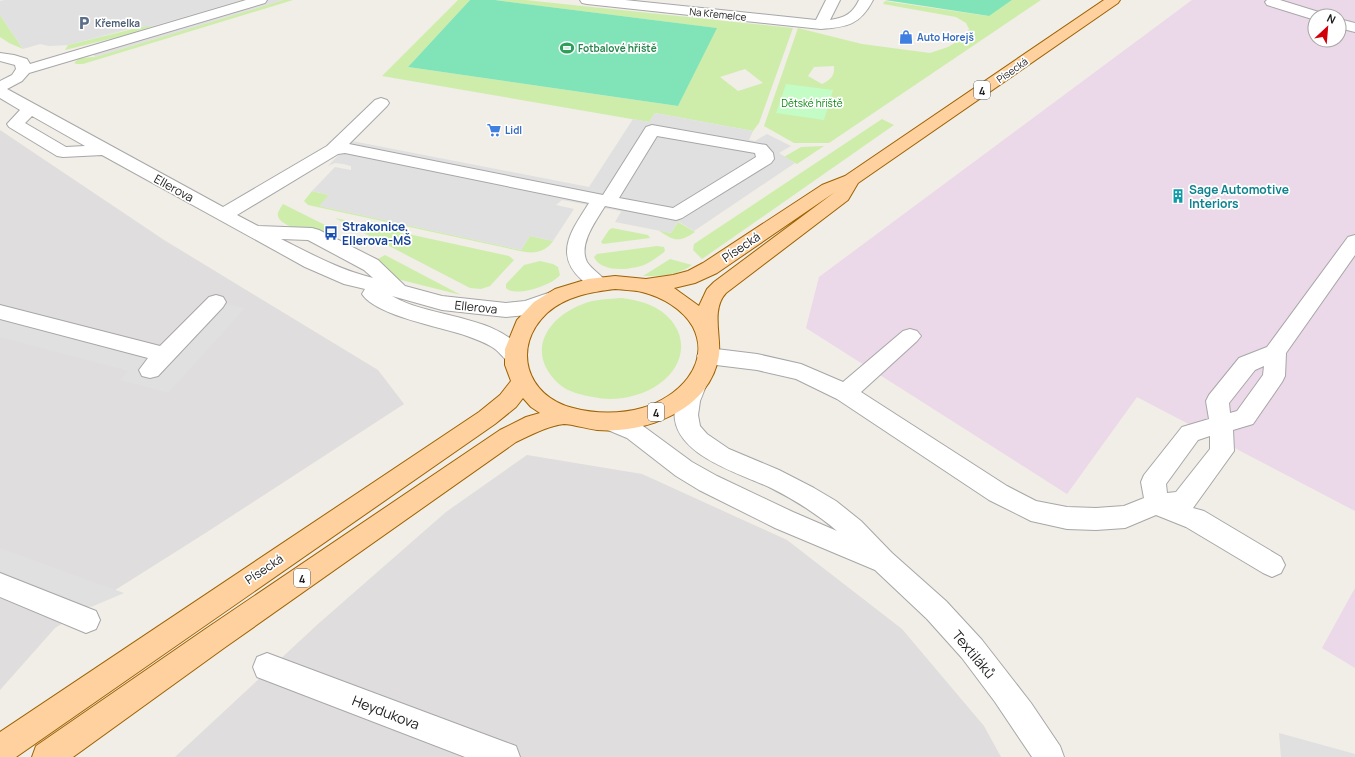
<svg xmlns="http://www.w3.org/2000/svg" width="1355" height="757" viewBox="0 0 1355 757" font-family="Manrope,sans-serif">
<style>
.residential{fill:#dfdddd}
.industrial{fill:#ebd8e8;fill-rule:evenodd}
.grass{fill:#ceedab;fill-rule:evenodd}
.park{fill:#c3fcc5}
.pitch{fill:#81e4b9}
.parking{fill:#e0e0e0}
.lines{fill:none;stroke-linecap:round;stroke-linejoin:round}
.minor-casing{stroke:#a7a7a7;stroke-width:2}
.major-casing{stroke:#9d6200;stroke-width:2}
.minor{fill:#fff;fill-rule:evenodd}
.major{fill:#ffd19e;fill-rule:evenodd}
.labels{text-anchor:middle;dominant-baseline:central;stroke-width:3.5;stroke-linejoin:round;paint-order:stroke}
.far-street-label{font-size:10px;fill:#202020;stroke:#fff}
.far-service-label{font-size:10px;font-weight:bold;fill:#4e5e75;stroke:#fff;text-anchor:start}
.far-shop-label{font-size:10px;font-weight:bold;fill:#366cbe;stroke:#fff;text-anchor:start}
.far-leisure-label{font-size:10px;font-weight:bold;fill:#27864d;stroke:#fff;text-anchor:start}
.far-park-label{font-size:10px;fill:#06870b;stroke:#fff}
.shield{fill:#fff;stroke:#636363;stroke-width:1}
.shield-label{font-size:11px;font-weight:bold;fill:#202020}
.street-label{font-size:12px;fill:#202020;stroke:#fff}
.culture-label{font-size:12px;font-weight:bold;fill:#0d838f;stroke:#fff;text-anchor:start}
.transit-label{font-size:12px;font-weight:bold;fill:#164399;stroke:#fff;text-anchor:start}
.near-street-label{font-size:14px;fill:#202020;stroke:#fff}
</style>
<rect width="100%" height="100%" fill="#f1ede7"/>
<!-- residential -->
<path class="residential" d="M0,130L164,240L378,370L404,404L207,532L55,628L0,690Z
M527,455L642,474L787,540L902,629L984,726L1001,757H175L318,624L446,512Z"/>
<!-- industrial -->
<path class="industrial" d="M1192,0H1355V511L1137,397L1067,494L806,328L819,277ZM1315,16H1339V40H1315Z
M1355,588V668L1322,648Z"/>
<!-- grass -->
<path class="grass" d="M283,0H293L83,64H77L74,63L79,58L95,57Z
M458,0H470L408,67L678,106L716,28L495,0H525L793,28L759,123L753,131L655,113L649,122L382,76ZM745,69L763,83L738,91L720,77Z
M1012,0H1041L829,143H794L764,126L798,28L862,44L930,53L948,47L966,36L969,29L966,23L956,17L883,4L885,1L988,16ZM834,66C835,76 830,80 822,84L808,76L814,67Z
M0,15L23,49L9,43L0,37Z
M145,26H153L122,36L65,50L68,45Z
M882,119L894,125L702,259L693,250L694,244Z
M824,146L797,164L784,157L801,147Z
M312,191L329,195L320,206L521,250L530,236L553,241C545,253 533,254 520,251L308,205L304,201Z
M283,204L329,227L325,234C315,232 275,228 278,213C279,210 281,207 283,204Z
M335,218L509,256L514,260L490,286L481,289L470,288Z
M678,222L695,232C679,243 674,241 658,230L671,233Z
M612,228L648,235L650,238L603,244L601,242L609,230Z
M657,246L664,247L665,251L663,253C657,257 651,262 644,265C630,270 601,273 594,257L597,254Z
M385,255L461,295L397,279L376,260Z
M670,259L692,265C676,276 662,276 643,276Z
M540,261L553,264L558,267L560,275C553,285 515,298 506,288V284L524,265Z
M622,298C634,300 646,302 656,308C689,327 689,363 659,384C641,397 614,402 593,397C581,395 568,392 559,384C525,353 546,318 583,304C595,299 609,299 622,298Z"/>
<!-- park -->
<path class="park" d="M786,84L833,90L824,120L776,113Z"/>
<!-- pitch -->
<path class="pitch" d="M470,0H495L717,28L678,106L408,67Z
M885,0H1012L989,16Z"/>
<!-- parking -->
<path class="parking" d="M4,0H242L153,26L137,27L68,45L49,46L40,44L23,49L0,15V1Z
M260,0H283L95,57L90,50Z
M655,113L753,131L749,140L755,141L767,134L791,146L779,153L795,163L694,231L679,222L677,223L671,233L615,222L621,212L620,211L562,200L556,205L574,209L553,241L530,236L521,250L319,206L329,195L312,191L335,167L351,170V166L343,164L335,163L328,166L352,141L589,187L633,119L649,122Z
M216,302L245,308L168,393L120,380L128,371L0,337V312L165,355Z
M0,548L124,593L91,607L0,571Z
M1279,733L1355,754V757H1281Z"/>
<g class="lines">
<defs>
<path id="minor" d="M246,0H267L265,3L29,73L22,81L7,89L223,207L327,146L375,100L381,98L387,100L389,103L387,106L349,144L603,195L646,127L652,125L766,145L773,153L774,159L771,163L682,218L676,220L605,206C596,221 578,244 587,262C592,270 602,275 607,283L604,288C594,291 590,287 582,280C553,254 572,230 589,203L345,153L338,154L237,215L258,226L312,228L319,230L378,260L405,286L442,296L506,303L525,301L554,291L561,293L564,298L561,303L527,315L506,317L442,310L392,296C430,319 502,314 526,356L523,362C505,367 505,355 492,347C484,342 475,339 467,336C442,327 376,316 362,294L365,289L344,284L305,267L102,155L63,157L57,156L9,127L7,124L20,110L0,98V81L12,75L16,69L15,65L0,61V53L14,55L27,59L30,64ZM32,116L85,146L66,147L25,123ZM657,136L755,153L756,157L673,208L619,198ZM281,239L308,240L364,270L373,278C340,270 311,254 281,239Z
M580,0H625L816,20L826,0H840L830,20C845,18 853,13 859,0H873C860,25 847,27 821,29L587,4L582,3Z
M1267,0H1280L1322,13L1324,16H1315V20L1312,19L1267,5L1265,2Z
M1339,19L1355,23V32L1339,28Z
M1355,235V255L1286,353L1285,376L1282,382L1253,424L1233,430L1234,451L1193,508L1204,511L1281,557L1285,565L1281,573L1272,577L1263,573L1186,527L1156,515L1125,528L1096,530L1067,529L1031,521L989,500L837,399L796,379L757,370L708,364L700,362L697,356L700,350L708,348L757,354L801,364L843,382L903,331L910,329L917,331L921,336L917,341L861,392L1007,486L1036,501L1067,507L1096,508L1124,506L1144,498L1141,482L1144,475L1182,427L1209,419L1206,401L1209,395L1239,358L1267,347L1348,237ZM1264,366L1263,375L1237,411L1230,413L1229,403L1255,370ZM1210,436V449L1176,492L1167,493L1166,484L1198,440Z
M216,295L223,297L226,302L223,307L158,376L150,378L142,376L139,370L148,358L0,319V305L160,346L209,297Z
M695,378L703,380L706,386L700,401L698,415L700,426L707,434L729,449L779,470L814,488L836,501L861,521L892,553L946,601L982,640L1031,703L1060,746L1064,757H1032L995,702L962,658L927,619L875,570L775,528L699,490L676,476L627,438L603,428L600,422L603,416L611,413L643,426L692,462L717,476L793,512L837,531C817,514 795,500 771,488C740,473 668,454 675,408C677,398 682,389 687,380Z
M0,573L96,611L100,620L96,629L86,633L0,597Z
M267,653L505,742L516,746L520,757H465L257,677L253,667L257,657Z"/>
<path id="major" d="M1104,0H1120L1118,3L858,183L848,200L726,293C711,309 721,336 719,355C717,368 711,381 703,391C679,420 634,433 597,430C589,429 571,424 564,424C547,426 531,435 516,442L224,648L73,757H32L36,746L204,630L500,430L526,417L540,413L531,407L523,398L516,407L495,424L16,757H0V732L479,412L500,395L511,381L505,365V349L517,320L534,302L555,289L588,279L615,276L646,279L673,275L688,271L703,263L822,185L845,176ZM835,192L714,282L707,289L699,306L674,288L695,283L717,273ZM615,289C624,290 634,290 642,292C662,297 683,309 693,327C712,365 677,398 642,408C621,414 595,414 573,408C526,396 511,347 547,313C566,296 591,292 615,289Z"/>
</defs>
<!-- minor casing -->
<use href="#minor" class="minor-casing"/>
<!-- major casing -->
<use href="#major" class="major-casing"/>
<!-- minor -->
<use href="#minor" class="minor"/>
<!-- major -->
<use href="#major" class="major"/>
</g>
<!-- icons -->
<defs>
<symbol id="parking-bare" viewBox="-9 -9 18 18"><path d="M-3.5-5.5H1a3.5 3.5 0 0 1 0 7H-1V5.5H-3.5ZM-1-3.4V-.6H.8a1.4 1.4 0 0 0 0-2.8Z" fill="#5c6f8a" stroke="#fff" stroke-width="2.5" paint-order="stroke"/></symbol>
<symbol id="shop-bare" viewBox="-9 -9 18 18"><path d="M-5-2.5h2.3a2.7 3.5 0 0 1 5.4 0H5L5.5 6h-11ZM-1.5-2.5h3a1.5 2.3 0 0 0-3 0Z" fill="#3f7fe0" stroke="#fff" stroke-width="2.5" paint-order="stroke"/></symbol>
<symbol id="stadium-bare" viewBox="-9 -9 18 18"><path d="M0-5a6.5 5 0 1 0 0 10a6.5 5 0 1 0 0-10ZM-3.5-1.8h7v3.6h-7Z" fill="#2e9e5b" stroke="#fff" stroke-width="2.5" paint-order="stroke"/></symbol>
<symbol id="supermarket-bare" viewBox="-9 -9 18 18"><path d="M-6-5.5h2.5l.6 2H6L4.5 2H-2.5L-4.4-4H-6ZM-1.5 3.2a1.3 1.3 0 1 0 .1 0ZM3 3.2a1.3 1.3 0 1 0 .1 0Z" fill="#3f7fe0" stroke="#fff" stroke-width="2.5" paint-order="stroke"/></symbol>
<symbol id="building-bare" viewBox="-9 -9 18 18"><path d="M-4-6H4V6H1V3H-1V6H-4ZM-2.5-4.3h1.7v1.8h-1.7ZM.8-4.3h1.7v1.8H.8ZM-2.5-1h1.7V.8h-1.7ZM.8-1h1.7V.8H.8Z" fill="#0f9aa8" stroke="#fff" stroke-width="2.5" paint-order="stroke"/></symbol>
<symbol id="bus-bare" viewBox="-9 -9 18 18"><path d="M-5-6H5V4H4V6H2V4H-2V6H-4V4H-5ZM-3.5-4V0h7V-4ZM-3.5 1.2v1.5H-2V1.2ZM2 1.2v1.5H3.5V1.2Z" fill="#1a4fb4" stroke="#fff" stroke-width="2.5" paint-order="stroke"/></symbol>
</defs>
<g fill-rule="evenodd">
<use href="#parking-bare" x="74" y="13" width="20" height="20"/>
<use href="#shop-bare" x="896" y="27" width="20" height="20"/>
<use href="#stadium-bare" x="557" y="38" width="20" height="20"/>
<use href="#supermarket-bare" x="484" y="120" width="20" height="20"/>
<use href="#building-bare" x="1168" y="186" width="20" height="20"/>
<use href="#bus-bare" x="321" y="223" width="20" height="20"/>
</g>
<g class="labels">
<!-- far-street labels -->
<g class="far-street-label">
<text transform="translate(718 14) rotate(6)">Na Křemelce</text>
<text transform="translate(1012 70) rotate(-35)">Písecká</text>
</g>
<!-- far-service labels -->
<g class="far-service-label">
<text x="95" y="23">Křemelka</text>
</g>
<!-- far-shop labels -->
<g class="far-shop-label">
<text x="917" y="37">Auto Horejš</text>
<text x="505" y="130">Lidl</text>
</g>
<!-- far-leisure labels -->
<g class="far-leisure-label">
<text x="578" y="48">Fotbalové hřiště</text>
</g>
<!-- far-park labels -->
<g class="far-park-label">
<text x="812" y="103">Dětské hřiště</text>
</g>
<!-- shield labels -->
<g class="shield">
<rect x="974" y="81" width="16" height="18" rx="3"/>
<rect x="648" y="403" width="16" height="18" rx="3"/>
<rect x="294" y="569" width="16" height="18" rx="3"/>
</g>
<g class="shield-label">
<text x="982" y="90">4</text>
<text x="656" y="412">4</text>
<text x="302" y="578">4</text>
</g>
<!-- street labels -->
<g class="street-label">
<text transform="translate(174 188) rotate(29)">Ellerova</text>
<text transform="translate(741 247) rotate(-34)">Písecká</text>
<text transform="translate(476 307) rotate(6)">Ellerova</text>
<text transform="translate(264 569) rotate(-34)">Písecká</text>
</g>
<!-- culture labels -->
<g class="culture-label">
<text x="1189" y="189">Sage Automotive<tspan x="1189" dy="14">Interiors</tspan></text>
</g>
<!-- transit labels -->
<g class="transit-label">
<text x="342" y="226">Strakonice,<tspan x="342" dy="14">Ellerova-MŠ</tspan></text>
</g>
<!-- near-street labels -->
<g class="near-street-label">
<text transform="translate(974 654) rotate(50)">Textiláků</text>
<text transform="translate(386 712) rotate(21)">Heydukova</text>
</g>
</g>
<!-- north arrow -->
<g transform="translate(1327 28) rotate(26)"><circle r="19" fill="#ffffff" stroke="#a6a6a6"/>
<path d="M0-3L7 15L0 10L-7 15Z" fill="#d10009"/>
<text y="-6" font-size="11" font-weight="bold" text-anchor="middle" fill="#202020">N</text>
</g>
</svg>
